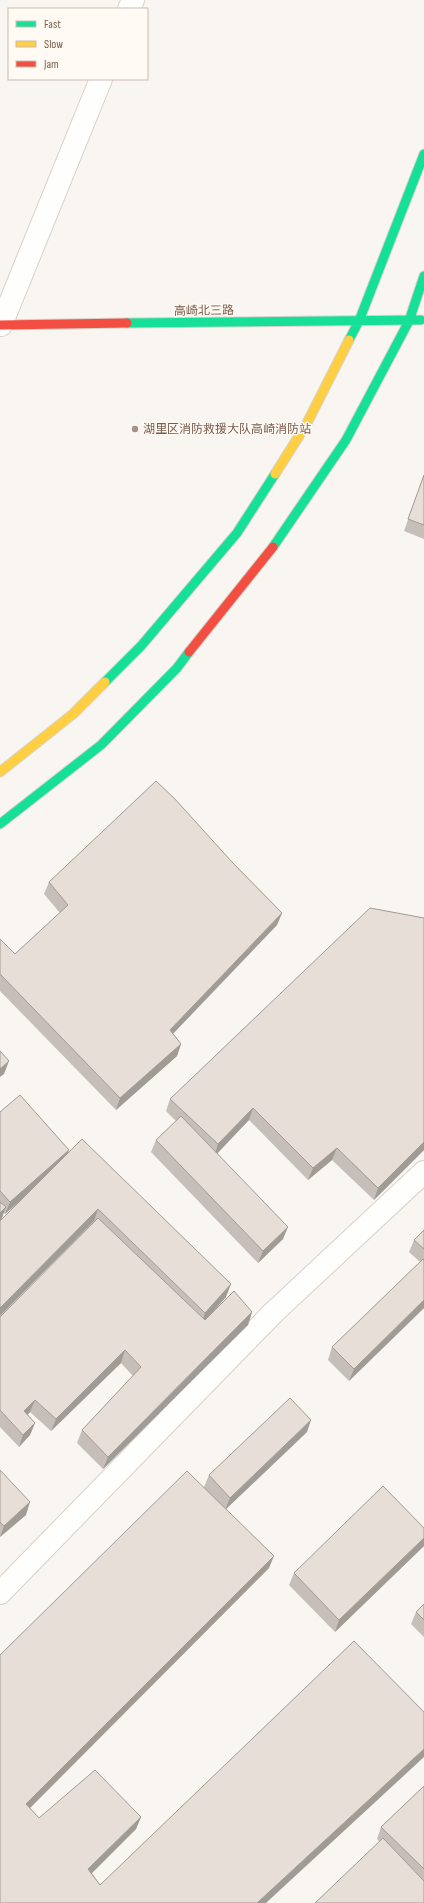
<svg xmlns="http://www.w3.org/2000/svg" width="424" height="1903" viewBox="0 0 424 1903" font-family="'Sofia Sans Condensed','Noto Sans SC',sans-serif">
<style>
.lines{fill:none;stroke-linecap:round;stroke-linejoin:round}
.street-casing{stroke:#d7d1cb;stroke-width:24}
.fast-casing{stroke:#d9d2cb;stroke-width:11}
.slow-casing{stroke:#d9d2cb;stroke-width:11}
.jam-casing{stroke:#d9d2cb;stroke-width:11}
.street{stroke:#fefefd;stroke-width:22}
.fast{stroke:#16e098;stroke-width:9}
.slow{stroke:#ffcf43;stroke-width:9}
.jam{stroke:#f24e42;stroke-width:9}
.wall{fill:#c6bfb9}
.shaded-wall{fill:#a19b96}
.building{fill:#e6ded7;stroke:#a19b96}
.poi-dot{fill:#a69286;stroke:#fffaf3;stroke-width:1.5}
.labels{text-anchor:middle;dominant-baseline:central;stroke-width:3;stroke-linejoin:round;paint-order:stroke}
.street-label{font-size:12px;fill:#7a5c4d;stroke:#fffaf3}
.poi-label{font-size:12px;fill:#7a5c4d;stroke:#fffaf3;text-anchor:start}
</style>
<rect width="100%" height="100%" fill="#f9f5f0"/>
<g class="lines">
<defs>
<path id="street" d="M129,9L133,0
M1,325L101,79
M0,1593L273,1313L424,1172"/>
<path id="fast" d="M127,323L421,320
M349,340L359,321L424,154
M273,547L346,440L409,321L424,276
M105,682L141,646L237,533L275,474
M0,824L101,745L177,668L189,652"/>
<path id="slow" d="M275,474L306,425L349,340
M0,772L73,714L105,682"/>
<path id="jam" d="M0,325L127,323
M189,652L273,547"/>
</defs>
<!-- street casing -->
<use href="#street" class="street-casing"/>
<!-- fast casing -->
<use href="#fast" class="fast-casing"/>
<!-- slow casing -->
<use href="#slow" class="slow-casing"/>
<!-- jam casing -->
<use href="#jam" class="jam-casing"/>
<!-- street -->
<use href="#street" class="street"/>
<!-- fast -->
<use href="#fast" class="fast"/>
<!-- slow -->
<use href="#slow" class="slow"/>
<!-- jam -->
<use href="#jam" class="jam"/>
</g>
<!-- wall -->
<path class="wall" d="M424,475V539L404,531Z
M232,862L282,913L277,925L173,1034L181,1044L177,1056L116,1110L0,991V939L15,954L60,913L44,894L49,882Z
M424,918V1150L374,1200L332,1160L308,1180L249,1120L217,1153L283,1239L258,1263L151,1152L156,1140L176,1121L166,1111L170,1099Z
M0,1112L69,1150L67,1153L226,1297L206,1320L252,1312L248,1325L103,1469L77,1443L82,1430L133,1376L121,1363L51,1431L30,1412L28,1415L35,1423L30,1435L19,1447L0,1427V1317L94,1222V1221L0,1316V1221L19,1202L5,1214L4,1213L1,1220L0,1221Z
M424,1230V1308L349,1381L328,1360L332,1347L420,1262L409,1252L414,1240Z
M307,1432L226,1509L269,1568L30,1808L39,1818L141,1817L136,1829L92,1873L100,1885L0,1903V1655L204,1487L209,1475Z
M0,1470L26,1515L0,1537Z
M424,1528V1546L335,1632L289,1585L294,1573Z
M424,1604V1637L411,1624L416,1612Z
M424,1786V1903L379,1841L377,1839L381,1827Z"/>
<!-- shaded-wall -->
<path class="shaded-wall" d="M282,913L277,925L165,1042L170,1030Z
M181,1044L177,1056L116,1110L120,1098Z
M9,1061L4,1074L0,1077V1069Z
M253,1108L249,1120L214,1157L218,1144Z
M424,1142V1150L374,1200L378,1188Z
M337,1148L332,1160L308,1180L313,1168Z
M69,1150L64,1162L5,1214L10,1202Z
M6,1207L1,1220L0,1221V1213Z
M98,1209L94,1221L0,1316V1308Z
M288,1227L283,1239L258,1263L263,1251Z
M231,1284L226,1297L201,1325L205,1313Z
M424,1300V1308L349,1381L354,1369Z
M252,1312L248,1325L103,1469L108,1457Z
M125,1350L121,1363L51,1431L56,1419Z
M35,1400L30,1412L20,1423L24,1411Z
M311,1420L307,1432L225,1510L230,1498Z
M35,1423L30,1435L19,1447L23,1435Z
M30,1502L26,1515L0,1537L4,1526Z
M424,1538V1546L335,1632L339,1620Z
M274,1556L269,1568L21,1817L26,1804Z
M424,1749V1757L266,1903H257Z
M141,1817L136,1829L84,1881L88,1869Z"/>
<!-- building -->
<path class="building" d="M424,475V525L408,519Z
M156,781L174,798L232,862L282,913L170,1030L181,1044L120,1098L0,974V939L15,954L68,905L49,882Z
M370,908L424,918V1142L378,1188L337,1148L313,1168L253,1108L218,1144L170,1099Z
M0,1051L9,1061L0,1069Z
M20,1095L69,1150L10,1202L0,1191V1112Z
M181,1116L288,1227L263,1251L156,1140Z
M82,1139L231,1284L205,1313L98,1209L0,1308V1221Z
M0,1202L6,1207L0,1213Z
M98,1218L205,1320L234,1291L252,1312L108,1457L82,1430L141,1367L125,1350L56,1419L35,1400L24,1411L35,1423L23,1435L0,1410V1317Z
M424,1230V1249L414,1240Z
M423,1259L424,1260V1300L354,1369L332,1347Z
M290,1398L311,1420L230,1498L209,1475Z
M0,1470L30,1502L4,1526L0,1522Z
M187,1471L274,1556L26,1804L39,1818L95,1770L141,1817L88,1869L100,1885L354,1641L424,1712V1749L257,1903H0V1655Z
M383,1486L424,1528V1538L339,1620L294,1573Z
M424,1604V1620L416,1612Z
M424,1786V1869L381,1827Z
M383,1838L424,1881V1903H315Z"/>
<!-- markers -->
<circle class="poi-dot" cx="135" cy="429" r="4"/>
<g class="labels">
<!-- street labels -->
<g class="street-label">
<text transform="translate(204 311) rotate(-1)">高崎北三路</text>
</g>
<!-- poi labels -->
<g class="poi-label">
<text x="143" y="429">湖里区消防救援大队高崎消防站</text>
</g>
</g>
<!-- legend -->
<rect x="8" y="8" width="140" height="72" fill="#fffaf3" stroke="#cabbb1"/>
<rect x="16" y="21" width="20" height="6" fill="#16e098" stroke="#cabbb1"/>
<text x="44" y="28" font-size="12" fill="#7a5c4d">Fast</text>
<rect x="16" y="41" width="20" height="6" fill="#ffcf43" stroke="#cabbb1"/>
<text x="44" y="48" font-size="12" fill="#7a5c4d">Slow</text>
<rect x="16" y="61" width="20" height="6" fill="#f24e42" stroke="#cabbb1"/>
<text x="44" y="68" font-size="12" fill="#7a5c4d">Jam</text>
</svg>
